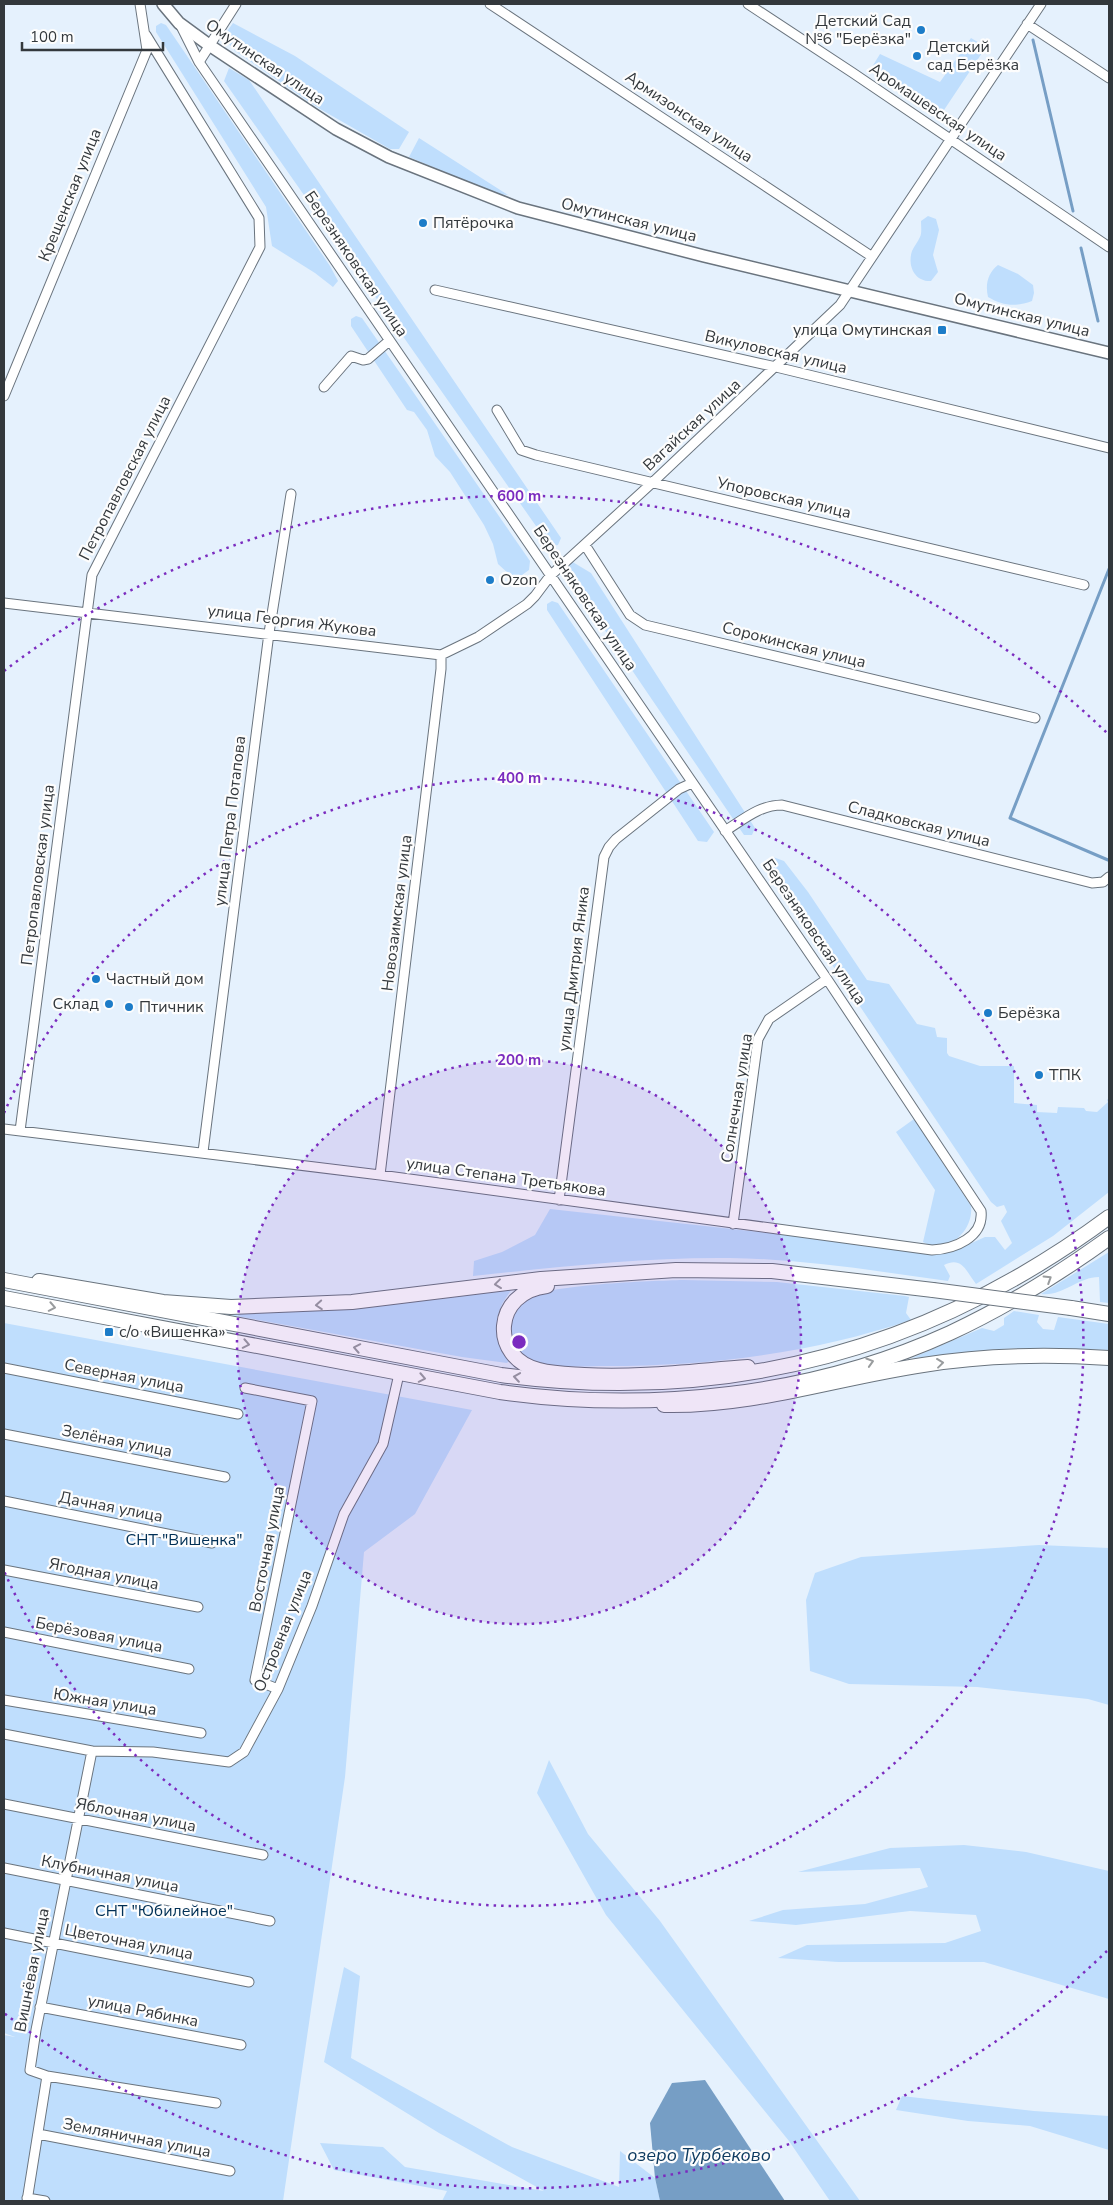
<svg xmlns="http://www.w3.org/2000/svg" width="1113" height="2205" viewBox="0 0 1113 2205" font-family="'Nunito Sans',sans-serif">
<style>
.green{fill:#bfdefd}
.water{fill:#769ec5}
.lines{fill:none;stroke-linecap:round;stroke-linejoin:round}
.stream{stroke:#769ec5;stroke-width:3}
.minor-casing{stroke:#6a747e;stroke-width:11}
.tertiary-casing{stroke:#6a747e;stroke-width:14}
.primary-casing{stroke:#6a747e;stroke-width:16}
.trunk-casing{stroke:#6a747e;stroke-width:16}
.minor{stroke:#fff;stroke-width:9}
.tertiary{stroke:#fff;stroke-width:11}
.primary{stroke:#fff;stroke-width:14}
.trunk{stroke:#fff;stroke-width:14}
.primary-bridge-casing{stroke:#6a747e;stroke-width:16;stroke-linecap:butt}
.primary-bridge{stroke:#fff;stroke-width:14}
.oneway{stroke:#999c9e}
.ring{fill:none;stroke:#7b2cbf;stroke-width:2.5;stroke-dasharray:2.5 5}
.poi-dot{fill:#1c7cc8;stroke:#fdfdfd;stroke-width:2}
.labels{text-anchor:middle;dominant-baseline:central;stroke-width:4.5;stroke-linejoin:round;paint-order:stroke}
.poi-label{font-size:16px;fill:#33383c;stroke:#fdfdfd;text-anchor:start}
.street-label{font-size:16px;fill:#33383c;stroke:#fdfdfd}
.park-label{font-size:16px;fill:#013056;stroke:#fdfdfd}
.water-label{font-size:18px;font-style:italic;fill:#0e3b61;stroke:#fdfdfd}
.centre{fill:#7b2cbf;stroke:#fdfdfd;stroke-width:2.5}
.ring-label{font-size:15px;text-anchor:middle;font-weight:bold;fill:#7b2cbf;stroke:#fdfdfd;stroke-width:4.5;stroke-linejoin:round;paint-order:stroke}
</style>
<rect width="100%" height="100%" fill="#e5f1fd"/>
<!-- green -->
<path class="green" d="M161,23L166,25L330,266L338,281L333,287L315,273L272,246L266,207L156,32V26Z
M233,23L295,56L409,132L399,149H390L320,109L235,51L223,37Z
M971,38L986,47L942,113L872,67L880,54L940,82Z
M229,68L249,80L561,538L558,545L550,546L224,81Z
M419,138L508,195L497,194L409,157Z
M928,216L936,219L939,230L933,255L938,272L931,281C915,282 907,266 912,251C914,246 918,242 920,237C922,233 921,226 921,221Z
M998,265L1018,274L1033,285L1034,293L1032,301C1016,307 1003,306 988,297C985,284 988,273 998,265Z
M356,316L362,318L530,561L529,570L522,575H510L498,564L493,544L484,525L450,472L435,456L427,430L414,412L407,410L351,326V319Z
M571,561L591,573L755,828L752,835H744L566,573Z
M552,601L558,603L714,832L707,842L698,841L547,610V604Z
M773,857L784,861L808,892L867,980L889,984L917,1024L935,1028L937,1037L947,1038V1053L949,1056L980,1066H1014V1103L1037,1105V1112L1057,1113L1058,1107L1084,1108L1086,1111L1097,1112L1108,1102L1107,1100L1109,1098V1192L1053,1236L976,1284C966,1271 962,1256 944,1265L950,1276L948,1281C876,1271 803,1259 730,1258C644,1257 558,1267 473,1276L474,1261L502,1252L535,1235L550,1209L823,1239L932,1255L952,1252L985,1237H995L1005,1250L1012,1243L1001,1221L1007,1212L1004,1205L997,1207L991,1202L768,869Z
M914,1119L971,1206C974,1231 947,1256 923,1242L935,1190L896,1132Z
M1109,1252V1303L1100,1302L1099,1277C1078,1277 1062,1297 1041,1294Z
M683,1280L777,1282L905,1296L909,1297L906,1313L911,1320C813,1353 710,1366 606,1366C583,1366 554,1369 531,1360C522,1357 514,1348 512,1338C510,1325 512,1309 523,1300C544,1284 652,1281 683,1280Z
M511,1290C508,1296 503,1301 501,1307C492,1325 498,1346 509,1361L507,1363L462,1357L220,1313L326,1310Z
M1014,1311L1039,1315L1037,1322L1043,1329L1054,1330L1058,1317L1109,1324V1350L1047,1348L999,1349L912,1358L982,1328L994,1331L1004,1325V1318Z
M4,1323L472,1410L415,1514L364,1552L345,1777L283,2201H4V2035L15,2037L4,2033Z
M1039,1545L1109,1548V1705L1088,1699L977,1687L849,1684L810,1671L806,1600L815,1573L861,1557Z
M549,1760L588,1834L660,1921L860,2201H830L789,2141L606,1915L537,1793Z
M964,1845L1026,1852L1109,1871V1999L984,1962H838L778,1958L807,1945L945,1943L981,1931L976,1915L910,1911L796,1925L749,1921L783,1910L865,1904L928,1887L920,1868L798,1872L890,1848Z
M344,1967L360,1976L351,2058L512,2147L619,2187L620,2151L655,2178L660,2201H442L447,2191L334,2170L320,2143L383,2147L405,2167L544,2191L439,2133L324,2062Z
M902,2096L1034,2111L1109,2116V2150L1030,2126L968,2121L896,2110Z"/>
<!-- water -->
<path class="water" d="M705,2080L785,2201H660L655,2178L650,2123L672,2083Z"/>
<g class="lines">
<!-- stream -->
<path class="stream" d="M1033,40L1073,211
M1081,248L1098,321
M1108,860L1010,818L1109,569"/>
<defs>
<path id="minor" d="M490,4L871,256
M748,4L853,73L1109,247
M1027,24L1109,78
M199,62L236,4
M435,290L776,367L1109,448
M324,387L351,356L363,360L368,359L389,341
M4,396L147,50L140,4
M497,410L521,450L536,455L1084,585
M585,545L630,615L645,625L1035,718
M4,603L441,655L478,637L527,604L535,596L550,576L653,482L840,305L1041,4
M725,831C744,819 760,805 782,805L1092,883L1103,882L1109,877
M4,1129L380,1175L932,1250C955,1249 984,1237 981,1211L827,979L199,62L180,24
M20,1131L92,575L260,247L259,218L146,35
M203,1152L269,633L291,494
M380,1175L441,669V655
M559,1200L604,857L609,847L616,839L679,789L692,783
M733,1224L758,1039L769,1019L827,979
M4,1368L238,1414
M245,1388L312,1401L255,1680L278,1689
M4,1434L225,1477
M4,1501L212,1543
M4,1570L198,1607
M4,1632L189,1669
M4,1700L201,1733
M4,1734L92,1751L153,1752L229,1762L244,1752L278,1689L312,1606L344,1514L383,1444L399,1374
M92,1751L36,2030L30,2070L47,2076L216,2103
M4,1804L263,1855
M4,1868L270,1921
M4,1933L249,1982
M40,2007L241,2045
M38,2134L230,2171
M27,2198L45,2201
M27,2201L47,2076"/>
<path id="tertiary" d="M163,4L179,23L209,45L336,129L389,157L518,208L704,256L1109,353"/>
<path id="primary" d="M39,1281L163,1302L231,1307L352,1302L541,1279L676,1270L772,1271L933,1290
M547,1286C493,1292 489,1358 539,1370C554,1374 569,1374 584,1375C639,1378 693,1371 748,1367
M1071,1308L1109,1314
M664,1405C752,1407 836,1378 923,1365C984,1355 1047,1354 1109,1358"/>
<path id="trunk" d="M4,1280L501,1375C725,1405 928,1351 1109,1217
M4,1298L500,1392C650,1413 812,1396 950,1333C1006,1307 1059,1274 1109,1238"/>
</defs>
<!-- minor casing -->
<use href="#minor" class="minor-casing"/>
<!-- tertiary casing -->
<use href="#tertiary" class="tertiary-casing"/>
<!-- primary casing -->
<use href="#primary" class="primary-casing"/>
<!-- trunk casing -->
<use href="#trunk" class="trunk-casing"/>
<!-- minor -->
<use href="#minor" class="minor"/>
<!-- tertiary -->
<use href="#tertiary" class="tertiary"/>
<!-- primary -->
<use href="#primary" class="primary"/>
<!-- trunk -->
<use href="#trunk" class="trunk"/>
<defs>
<path id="primary-bridge" d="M933,1290L1071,1308"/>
</defs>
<!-- primary-bridge casing -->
<use href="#primary-bridge" class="primary-bridge-casing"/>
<!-- primary-bridge -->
<use href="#primary-bridge" class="primary-bridge"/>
</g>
<!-- one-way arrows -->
<defs><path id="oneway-chevron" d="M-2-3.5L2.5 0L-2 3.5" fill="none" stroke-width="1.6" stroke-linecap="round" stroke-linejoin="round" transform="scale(1.25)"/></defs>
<g class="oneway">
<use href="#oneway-chevron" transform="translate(1048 1279) rotate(-32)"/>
<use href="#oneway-chevron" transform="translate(498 1284) rotate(173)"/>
<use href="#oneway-chevron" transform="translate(319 1305) rotate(176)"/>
<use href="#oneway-chevron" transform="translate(52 1307) rotate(11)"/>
<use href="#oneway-chevron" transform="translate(246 1344) rotate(11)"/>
<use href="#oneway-chevron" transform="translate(357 1348) rotate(-169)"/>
<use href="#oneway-chevron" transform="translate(870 1362) rotate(-17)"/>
<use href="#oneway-chevron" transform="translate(940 1363) rotate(-7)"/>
<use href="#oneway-chevron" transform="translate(517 1377) rotate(-172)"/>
<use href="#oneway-chevron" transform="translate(422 1378) rotate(11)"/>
</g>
<!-- distance rings -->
<circle cx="519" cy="1342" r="282" fill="#7b2cbf" fill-opacity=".12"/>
<g class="ring">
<circle cx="519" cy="1342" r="282"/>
<path d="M4 1113A564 564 0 1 1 4 1571"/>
<path d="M1107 1951A846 846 0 0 1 4 2013M4 671A846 846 0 0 1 1107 733"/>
</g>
<!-- markers -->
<g class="poi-dot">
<circle cx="921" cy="30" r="5"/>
<circle cx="917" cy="56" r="5"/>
<circle cx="423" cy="223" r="5"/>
<rect x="937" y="325" width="10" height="10" rx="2.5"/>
<circle cx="490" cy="580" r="5"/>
<circle cx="96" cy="979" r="5"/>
<circle cx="109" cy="1004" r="5"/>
<circle cx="129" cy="1007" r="5"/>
<circle cx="988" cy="1013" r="5"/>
<circle cx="1039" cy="1075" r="5"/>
<rect x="104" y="1327" width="10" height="10" rx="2.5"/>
</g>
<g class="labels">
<!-- poi labels -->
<g class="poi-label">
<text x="911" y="21" text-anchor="end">Детский Сад<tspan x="911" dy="18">№6 "Берёзка"</tspan></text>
<text x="927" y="47">Детский<tspan x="927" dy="18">сад Берёзка</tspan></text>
<text x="433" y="223">Пятёрочка</text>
<text x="932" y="330" text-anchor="end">улица Омутинская</text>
<text x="500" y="580">Ozon</text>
<text x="106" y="979">Частный дом</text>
<text x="99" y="1004" text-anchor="end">Склад</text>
<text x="139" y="1007">Птичник</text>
<text x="998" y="1013">Берёзка</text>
<text x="1049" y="1075">ТПК</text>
<text x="119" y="1332">с/о «Вишенка»</text>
</g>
<!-- street labels -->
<g class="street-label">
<text transform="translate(265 62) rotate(34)">Омутинская улица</text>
<text transform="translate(938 112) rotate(34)">Аромашевская улица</text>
<text transform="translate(689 117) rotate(34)">Армизонская улица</text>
<text transform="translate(70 195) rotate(-68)">Крещенская улица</text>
<text transform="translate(629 220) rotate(14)">Омутинская улица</text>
<text transform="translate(356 264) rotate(56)">Березняковская улица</text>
<text transform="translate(1022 315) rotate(14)">Омутинская улица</text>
<text transform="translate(776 352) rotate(13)">Викуловская улица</text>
<text transform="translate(692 425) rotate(-43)">Вагайская улица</text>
<text transform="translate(125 478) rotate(-63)">Петропавловская улица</text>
<text transform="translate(784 498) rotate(13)">Упоровская улица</text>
<text transform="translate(585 598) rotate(56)">Березняковская улица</text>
<text transform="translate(292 621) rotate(7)">улица Георгия Жукова</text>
<text transform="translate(794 645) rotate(14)">Сорокинская улица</text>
<text transform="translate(230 821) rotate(-83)">улица Петра Потапова</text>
<text transform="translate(919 824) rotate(14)">Сладковская улица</text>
<text transform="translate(38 875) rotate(-83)">Петропавловская улица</text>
<text transform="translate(397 913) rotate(-83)">Новозаимская улица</text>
<text transform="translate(814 932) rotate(56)">Березняковская улица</text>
<text transform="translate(574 969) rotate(-83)">улица Дмитрия Яника</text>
<text transform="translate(737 1098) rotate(-81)">Солнечная улица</text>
<text transform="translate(506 1177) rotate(8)">улица Степана Третьякова</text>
<text transform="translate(124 1376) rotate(11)">Северная улица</text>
<text transform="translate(117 1441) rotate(11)">Зелёная улица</text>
<text transform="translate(111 1507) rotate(11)">Дачная улица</text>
<text transform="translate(267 1549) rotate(-79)">Восточная улица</text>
<text transform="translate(104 1574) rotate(11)">Ягодная улица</text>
<text transform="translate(283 1631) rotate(-68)">Островная улица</text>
<text transform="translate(99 1635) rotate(11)">Берёзовая улица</text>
<text transform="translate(105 1702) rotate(9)">Южная улица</text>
<text transform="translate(136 1815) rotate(11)">Яблочная улица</text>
<text transform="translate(110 1874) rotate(11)">Клубничная улица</text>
<text transform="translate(129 1942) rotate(11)">Цветочная улица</text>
<text transform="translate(32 1970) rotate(-79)">Вишнёвая улица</text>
<text transform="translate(143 2011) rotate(11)">улица Рябинка</text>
<text transform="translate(137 2138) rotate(11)">Земляничная улица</text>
</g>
<!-- park labels -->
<g class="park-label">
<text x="184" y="1540">СНТ "Вишенка"</text>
<text x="164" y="1911">СНТ "Юбилейное"</text>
</g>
<!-- water labels -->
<g class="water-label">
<text x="699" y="2155">озеро Турбеково</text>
</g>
</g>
<circle cx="519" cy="1342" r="8" class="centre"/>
<g class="ring-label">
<text x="519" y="501">600 m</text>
<text x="519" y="783">400 m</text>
<text x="519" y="1065">200 m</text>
</g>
<!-- border -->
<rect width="1113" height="2205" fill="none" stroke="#33383c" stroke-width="10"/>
<!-- scale -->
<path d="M22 42v8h141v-8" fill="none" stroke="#33383c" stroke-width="2.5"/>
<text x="30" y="42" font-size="15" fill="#33383c" stroke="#fdfdfd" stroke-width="4" paint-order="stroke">100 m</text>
</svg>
